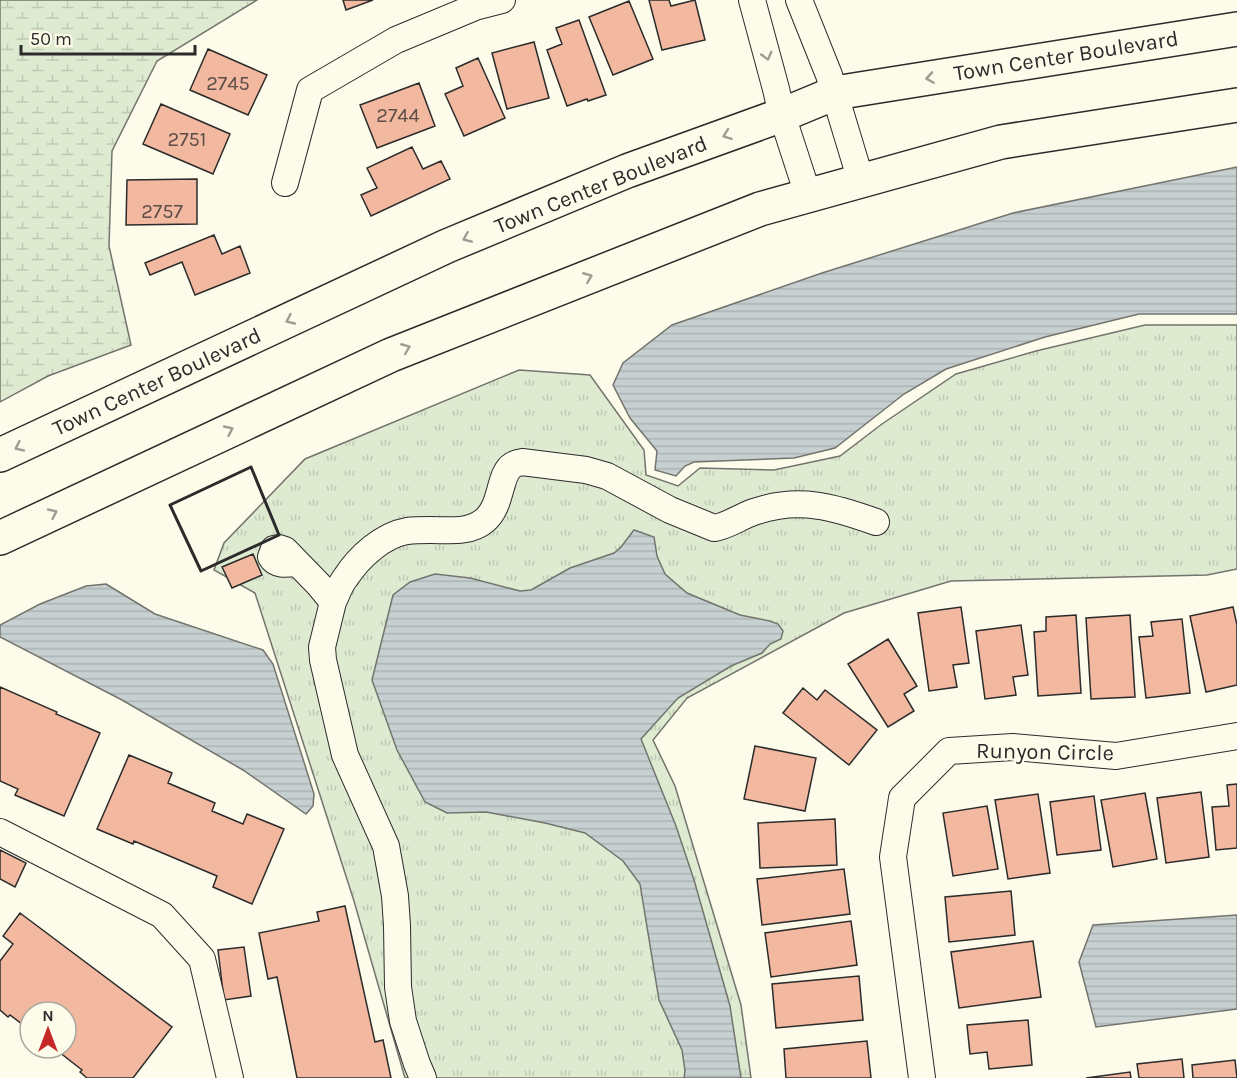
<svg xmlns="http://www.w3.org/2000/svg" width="1237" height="1078" viewBox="0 0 1237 1078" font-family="Karla,sans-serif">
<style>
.grass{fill:url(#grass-tufts);stroke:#74746e;stroke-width:1.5}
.wetland{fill:url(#wetland-marsh);stroke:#74746e;stroke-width:1.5}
.water{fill:url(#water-rules);stroke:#74746e;stroke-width:1.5}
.building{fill:#f2b8a0;stroke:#2b2b2b;stroke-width:1.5}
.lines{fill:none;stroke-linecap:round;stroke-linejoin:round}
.minor-casing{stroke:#2b2b2b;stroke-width:28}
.major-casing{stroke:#2b2b2b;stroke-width:36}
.minor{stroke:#fdfbea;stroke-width:26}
.major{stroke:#fdfbea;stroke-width:33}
.wall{stroke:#2b2b2b;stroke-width:3}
.oneway{stroke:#9e9d94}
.labels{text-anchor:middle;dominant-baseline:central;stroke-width:4.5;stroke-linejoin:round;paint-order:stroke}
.number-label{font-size:20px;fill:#5d4e48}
.street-label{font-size:22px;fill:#2b2b2b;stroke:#fdfbea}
</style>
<defs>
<pattern id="grass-tufts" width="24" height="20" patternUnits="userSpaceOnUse" patternTransform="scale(1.5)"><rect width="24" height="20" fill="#deebd1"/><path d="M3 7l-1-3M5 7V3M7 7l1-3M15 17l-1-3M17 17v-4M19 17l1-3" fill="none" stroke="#bfcab4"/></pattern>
<pattern id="wetland-marsh" width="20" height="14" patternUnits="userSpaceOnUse" patternTransform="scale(1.5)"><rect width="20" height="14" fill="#deebd1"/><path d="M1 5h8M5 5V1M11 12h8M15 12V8" fill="none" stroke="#bfcab4"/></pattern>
<pattern id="water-rules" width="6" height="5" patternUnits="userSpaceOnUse" patternTransform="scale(1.5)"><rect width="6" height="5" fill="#c7d0d0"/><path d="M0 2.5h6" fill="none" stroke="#abb3b3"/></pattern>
</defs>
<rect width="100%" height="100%" fill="#fdfbea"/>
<!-- grass -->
<path class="grass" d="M1145,325H1237V569L1207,575L951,581L844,613L687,698L653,740L675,786L741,1005L751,1078H405L354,901L255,593L214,570L224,543L305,459L519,370L590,375L644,450L646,475L678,486L700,468L774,470L840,456L882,424L956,374L1036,351Z"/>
<!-- wetland -->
<path class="wetland" d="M0,0H257L157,61L112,151L109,246L131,345L48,376L0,402Z"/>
<!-- water -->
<path class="water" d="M1237,167V314H1139L1045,337L946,369L904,394L835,448L794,458L694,462L685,466L676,476L655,470L657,451L630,418L613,385L623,363L672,325L822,273L1013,213Z
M634,530L654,537L657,556L665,574L687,593L740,615L770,621L778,624L783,631L781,639L770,644L762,653L731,666L678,698L641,739L676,826L694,880L730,1006L741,1078H684L685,1071L682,1050L659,1000L640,884L623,861L585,833L545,823L486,812L447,813L425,802L397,750L372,680L393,595L410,582L435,574L470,578L520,591L531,590L570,568L614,553L621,547Z
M106,584L155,614L263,650L273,664L314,794L313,806L306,814L243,770L122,700L0,637V625L40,604L86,586Z
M1237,915V1009L1096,1027L1079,962L1093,925Z"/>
<!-- building -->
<path class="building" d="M343,0H373L346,10Z
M649,0H669L671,6L695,0L705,40L662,50Z
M629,1L653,59L613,75L589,17Z
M579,20L606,95L588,101L587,99L567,106L547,50L562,44L556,28Z
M534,42L549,98L507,109L492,53Z
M208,49L267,75L248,115L190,90Z
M478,58L505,118L464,136L445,94L463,86L456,68Z
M419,83L435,126L377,148L360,105Z
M161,104L230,134L213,174L143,144Z
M412,147L423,169L441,161L450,179L371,216L361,195L377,188L367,168Z
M197,179V224L126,225L127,180Z
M214,235L222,254L240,246L250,273L195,295L182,262L150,275L145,263Z
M253,554L262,575L232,588L222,567Z
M961,607L969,663L953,665L957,687L929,691L918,613Z
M1233,607L1237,625V685L1206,692L1190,616Z
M1076,615L1081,693L1038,696L1034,632L1046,631V617Z
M1130,615L1135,697L1091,699L1086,618Z
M1182,619L1190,693L1146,698L1139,637L1153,636L1151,622Z
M1021,625L1028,675L1013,677L1016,695L985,699L976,631Z
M888,639L917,686L904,694L914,711L888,727L848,664Z
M0,687L57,712L56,714L100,733L64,816L15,795L18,789L0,781Z
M803,688L817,700L825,690L877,730L849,765L783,713Z
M755,746L816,758L805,811L744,799Z
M129,755L172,773L168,783L215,803L212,811L243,824L247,814L284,829L252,904L213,887L217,876L134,841L133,844L97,829Z
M1237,784V848L1216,850L1212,807L1229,806L1227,785Z
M1201,792L1209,857L1166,863L1157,798Z
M1145,793L1157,859L1113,867L1101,800Z
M1038,794L1050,873L1008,879L995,800Z
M1094,796L1101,850L1057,855L1050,802Z
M987,806L998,869L953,876L943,813Z
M835,819L837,865L760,868L758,823Z
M0,850L26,863L15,887L0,879Z
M844,869L850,914L762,925L757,879Z
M1011,891L1015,935L949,942L945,897Z
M345,906L375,1042L383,1040L391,1078H297L277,977L268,979L259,933L319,921L317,912Z
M20,913L172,1027L133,1078H87L80,1072L82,1070L54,1048H66V1012H30V1030L10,1015L8,1017L0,1010V961L13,944L3,936Z
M851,921L857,965L771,977L765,933Z
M1033,941L1041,997L959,1008L951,952Z
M244,947L251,996L224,1000L218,950Z
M859,976L863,1020L776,1028L772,984Z
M1028,1020L1032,1065L989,1069L987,1052L970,1054L967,1025Z
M867,1041L871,1078H786L784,1049Z
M1182,1059L1184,1078H1139L1137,1064Z
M1235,1060L1237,1078H1193L1192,1065Z
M1130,1072L1131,1078H1086Z"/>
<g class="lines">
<defs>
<path id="minor" d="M752,0L776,89L782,115L808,195
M799,0L829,75L861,181
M285,183L310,90L396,40L475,7L502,0
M297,563C288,564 276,566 271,557L274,549L279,548L285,550L319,585L333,602L322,647L323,660L345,755L386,846L395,896L397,926L398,987L403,1021L417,1064L423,1078
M333,602C337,594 340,584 346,577C359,557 383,535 407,531C415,530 423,530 431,530C449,530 469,533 484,521C503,506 498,474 513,465C516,463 519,463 522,462L586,470L607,476L670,510L714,528C729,526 742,515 757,511C800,497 834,507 876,522
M0,832L162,915L202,959L230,1078
M922,1078L893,857L902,798L949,751L1013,747L1116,756L1237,736"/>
<path id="major" d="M0,455L447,246L627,171L782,115L835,93L1237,29
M0,538L391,355L760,209L1001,142L1237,105"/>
</defs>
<!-- minor casing -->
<use href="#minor" class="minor-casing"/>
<!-- major casing -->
<use href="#major" class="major-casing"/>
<!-- minor -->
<use href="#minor" class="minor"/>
<!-- major -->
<use href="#major" class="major"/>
<!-- wall -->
<path class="wall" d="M251,467L279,535L201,571L170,505Z"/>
</g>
<!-- one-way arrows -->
<defs><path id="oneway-chevron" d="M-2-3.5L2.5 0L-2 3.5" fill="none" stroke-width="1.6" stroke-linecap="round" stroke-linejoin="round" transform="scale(1.5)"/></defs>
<g class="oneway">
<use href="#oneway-chevron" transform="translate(767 56) rotate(75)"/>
<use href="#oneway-chevron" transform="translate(930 78) rotate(171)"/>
<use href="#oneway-chevron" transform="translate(727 135) rotate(160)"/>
<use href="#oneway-chevron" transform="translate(467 238) rotate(157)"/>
<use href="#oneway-chevron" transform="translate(588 277) rotate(-22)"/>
<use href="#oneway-chevron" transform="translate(290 320) rotate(155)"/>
<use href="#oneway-chevron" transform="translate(406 348) rotate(-22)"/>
<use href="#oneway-chevron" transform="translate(229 430) rotate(-25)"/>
<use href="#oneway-chevron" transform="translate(19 447) rotate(155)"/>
<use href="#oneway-chevron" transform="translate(53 513) rotate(-25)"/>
</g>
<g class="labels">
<!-- number labels -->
<g class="number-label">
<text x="228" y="83">2745</text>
<text x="398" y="115">2744</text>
<text x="187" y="139">2751</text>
<text x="162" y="211">2757</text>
</g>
<!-- street labels -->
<g class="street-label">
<text transform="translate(1066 56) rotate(-9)">Town Center Boulevard</text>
<text transform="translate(601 185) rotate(-22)">Town Center Boulevard</text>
<text transform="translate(157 382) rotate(-25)">Town Center Boulevard</text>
<text transform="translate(1045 752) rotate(1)">Runyon Circle</text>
</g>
</g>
<!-- north arrow -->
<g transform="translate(48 1030)"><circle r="28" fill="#fdfbea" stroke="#a9a89e" stroke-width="1.5"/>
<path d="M0-4.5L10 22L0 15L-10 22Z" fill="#c62828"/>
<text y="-9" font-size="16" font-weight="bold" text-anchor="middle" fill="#2b2b2b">N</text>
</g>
<!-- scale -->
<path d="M21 45v9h174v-9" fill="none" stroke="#2b2b2b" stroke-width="3"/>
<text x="30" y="45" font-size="18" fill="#2b2b2b" stroke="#fdfbea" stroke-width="4.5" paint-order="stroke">50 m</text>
</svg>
